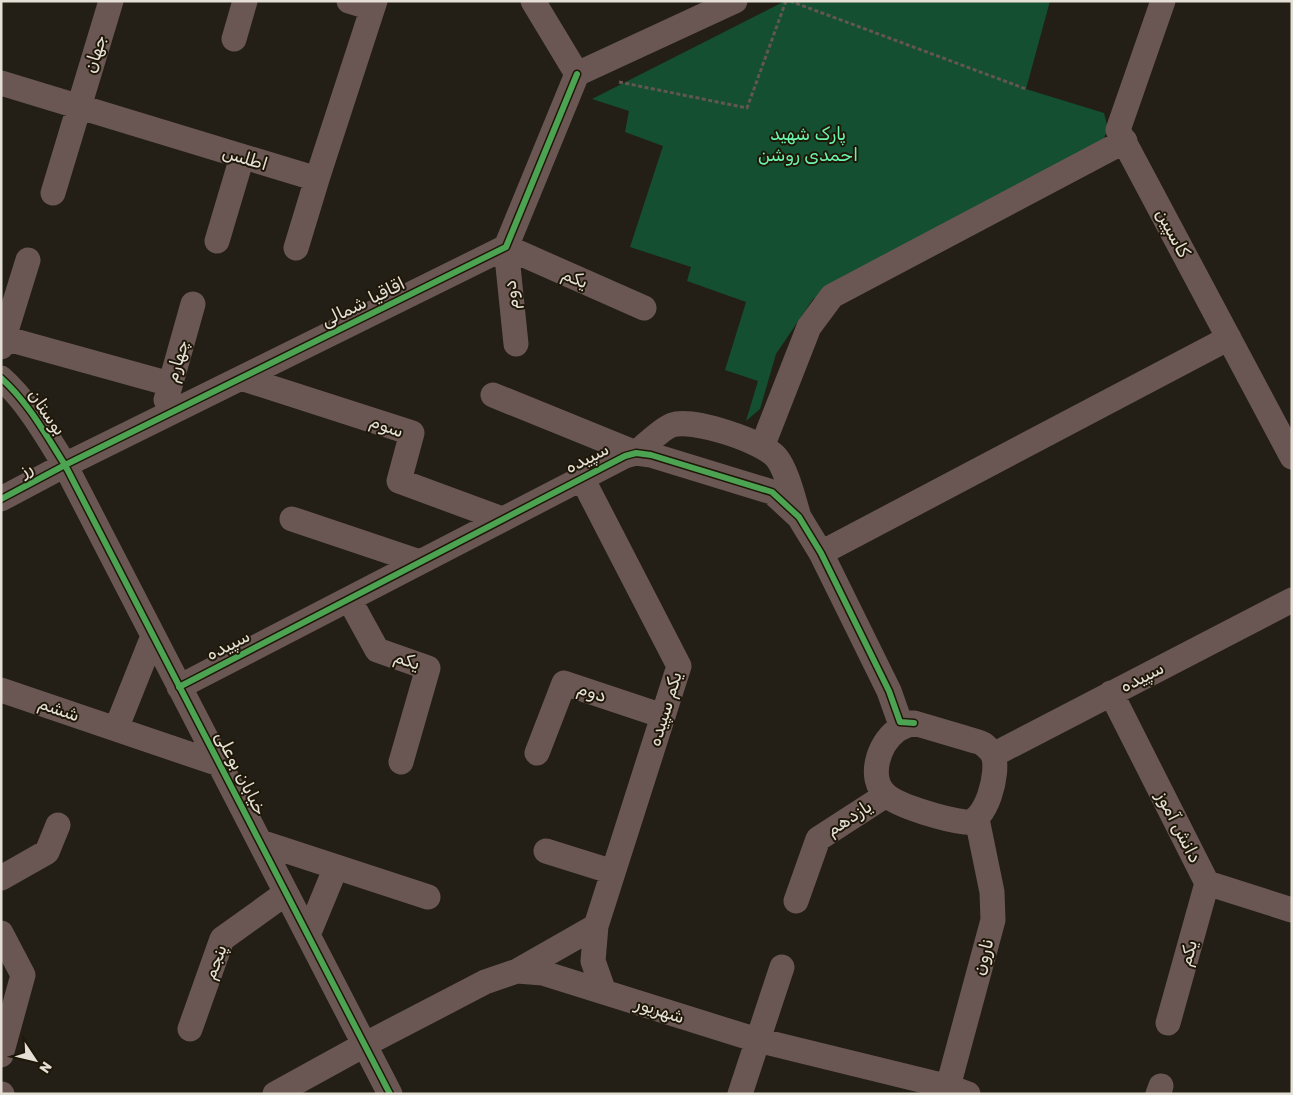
<svg xmlns="http://www.w3.org/2000/svg" width="1293" height="1095" viewBox="0 0 1293 1095" font-family="Rubik,Vazirmatn,sans-serif">
<style>
.green{fill:#144f31}
.lines{fill:none;stroke-linecap:round;stroke-linejoin:round}
.path{stroke:#635652;stroke-width:3;stroke-dasharray:4 2.5;stroke-linecap:butt}
.minor{stroke:#6a5754;stroke-width:25}
.cycleway-casing{stroke:#1f1708;stroke-width:9}
.cycleway{stroke:#4ca352;stroke-width:6}
.labels{text-anchor:middle;dominant-baseline:central;stroke-width:4;stroke-linejoin:round;paint-order:stroke}
.street-label{font-size:18px;fill:#e5e0d5;stroke:#1f1708}
.park-label{font-size:18px;fill:#6bf4ab;stroke:#1f1708}
</style>
<rect width="100%" height="100%" fill="#231f16"/>
<!-- green -->
<path class="green" d="M785,1H1050L1026,89L1104,113L1108,129L1100,147L925,238L813,299L776,354L760,409L746,421L758,381L725,370L746,302L687,281L691,267L630,247L663,146L625,132L629,111L592,99Z"/>
<g class="lines">
<!-- path -->
<path class="path" d="M790,1L1026,89
M619,82L747,108L786,1"/>
<!-- minor -->
<path class="minor" d="M349,1L372,8
M533,1L577,74
M1163,1L1118,130L1292,457
M234,39L245,1
M577,74L735,1
M1,83L317,179L375,1
M53,193L111,1
M217,241L242,157
M296,248L317,179
M4,338L170,384
M516,344L506,247L644,308
M1,347L28,260
M1,378C28,402 46,435 65,465L390,1094
M241,378L412,433L399,481L502,519
M493,395L636,453C644,446 663,428 672,425C693,418 762,441 776,457C787,470 794,501 799,517
M166,400L193,304
M762,447L809,327L832,296L1125,141
M582,478L679,666L596,926L593,961L604,992
M1,499L65,465L506,247L577,74
M292,519L420,562
M821,553L1229,338
M349,599L377,650L428,668L401,762
M179,687L625,456L636,453L651,455L772,492L799,517L821,553L889,691L900,722L914,723
M1,690L219,764
M1111,693L1207,883L1292,910
M914,723C931,728 948,733 965,738C970,740 979,741 983,744C986,746 992,752 993,755C1000,771 986,825 965,822C947,820 900,807 886,795C867,778 879,744 896,731C901,727 908,725 914,723Z
M116,729L153,636
M537,753L564,683L663,716
M993,755L1292,600
M260,842L428,897
M546,851L613,872
M1,878L47,852L58,825
M796,901L818,839L886,795
M1,933L23,975L1,1055
M308,935L336,867
M517,971L596,926
M1168,1023L1207,883
M190,1029L222,939L286,893
M1,1094H2
M275,1094L364,1045L485,982L517,971L543,973L757,1040L949,1087L968,1094
M740,1094L782,967
M946,1094L993,920L992,892L977,819
M1158,1094L1161,1086"/>
<defs>
<path id="cycleway" d="M1,378C28,402 46,435 65,465L390,1094
M1,499L65,465L506,247L577,74
M179,687L625,456L636,453L651,455L772,492L799,517L821,553L889,691L900,722L914,723"/>
</defs>
<!-- cycleway casing -->
<use href="#cycleway" class="cycleway-casing"/>
<!-- cycleway -->
<use href="#cycleway" class="cycleway"/>
</g>
<g class="labels">
<!-- street labels -->
<g class="street-label">
<text transform="translate(95 54) rotate(-73)">جهان</text>
<text transform="translate(245 158) rotate(17)">اطلس</text>
<text transform="translate(1173 233) rotate(62)">کاسپین</text>
<text transform="translate(575 278) rotate(24)">یکم</text>
<text transform="translate(511 295) rotate(-96)">دوم</text>
<text transform="translate(363 302) rotate(-26)">اقاقیا شمالی</text>
<text transform="translate(177 361) rotate(-74)">چهارم</text>
<text transform="translate(47 412) rotate(55)">بوستان</text>
<text transform="translate(387 426) rotate(20)">سوم</text>
<text transform="translate(587 458) rotate(-27)">سپیده</text>
<text transform="translate(26 469) rotate(-28)">رز</text>
<text transform="translate(228 645) rotate(-27)">سپیده</text>
<text transform="translate(407 660) rotate(19)">یکم</text>
<text transform="translate(1142 677) rotate(-27)">سپیده</text>
<text transform="translate(592 692) rotate(18)">دوم</text>
<text transform="translate(59 709) rotate(19)">ششم</text>
<text transform="translate(665 709) rotate(-73)">یکم سپیده</text>
<text transform="translate(241 773) rotate(63)">خیابان بوعلی</text>
<text transform="translate(849 818) rotate(-33)">یازدهم</text>
<text transform="translate(1179 827) rotate(63)">دانش آموز</text>
<text transform="translate(1188 953) rotate(-74)">یکم</text>
<text transform="translate(983 957) rotate(-75)">نارون</text>
<text transform="translate(215 962) rotate(-69)">پنجم</text>
<text transform="translate(660 1010) rotate(18)">شهریور</text>
</g>
<!-- park labels -->
<g class="park-label">
<text x="808" y="134">پارک شهید<tspan x="808" dy="21">احمدی روشن</tspan></text>
</g>
</g>
<!-- border -->
<rect width="1293" height="1095" fill="none" stroke="#e5e0d5" stroke-width="5"/>
<!-- north arrow -->
<g transform="translate(35 1060) rotate(125)" stroke="#1f1708" stroke-width="4" paint-order="stroke">
<path d="M0-4L9 19L0 12L-9 19Z" fill="#e5e0d5"/>
<text y="-8" font-size="14" font-weight="bold" text-anchor="middle" fill="#e5e0d5">N</text>
</g>
</svg>
